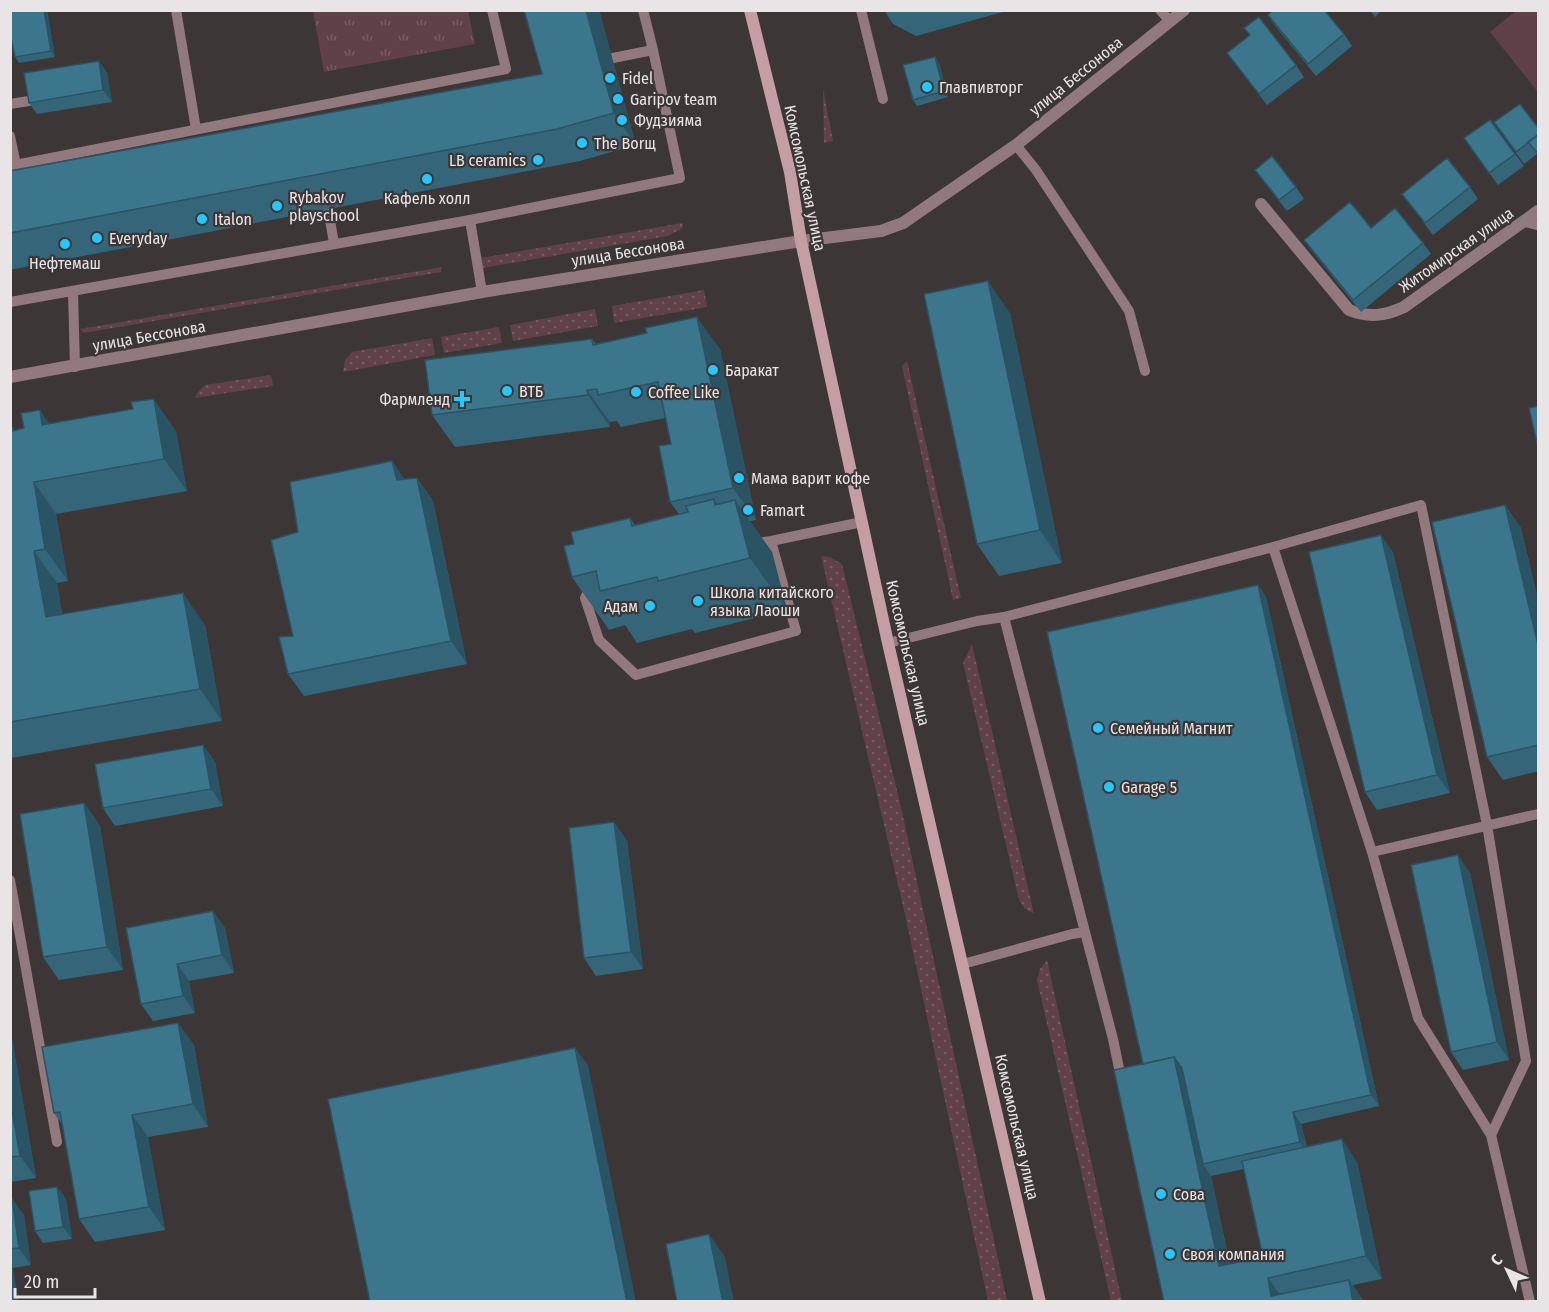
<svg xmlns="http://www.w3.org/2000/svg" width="1549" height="1312" viewBox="0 0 1549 1312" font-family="'Fira Sans Condensed',sans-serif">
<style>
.grass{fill:url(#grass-dots)}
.park{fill:url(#park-tufts)}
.pitch{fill:#604148}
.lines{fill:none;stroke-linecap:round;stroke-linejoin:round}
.service{stroke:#92797d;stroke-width:10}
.minor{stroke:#92797d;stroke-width:12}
.tertiary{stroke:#92797d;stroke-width:12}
.secondary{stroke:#c59da4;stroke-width:12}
.wall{fill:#346579;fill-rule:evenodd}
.shaded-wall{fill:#2a5363}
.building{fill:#3c768d;stroke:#2a5363;stroke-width:1.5}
.poi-dot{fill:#23c9fe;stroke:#3c3637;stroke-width:2}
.labels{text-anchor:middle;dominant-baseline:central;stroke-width:4.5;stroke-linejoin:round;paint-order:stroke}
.street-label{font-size:16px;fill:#e9e5e6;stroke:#3c3637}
.poi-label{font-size:16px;fill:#e9e5e6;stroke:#3c3637;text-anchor:start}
</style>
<defs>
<pattern id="grass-dots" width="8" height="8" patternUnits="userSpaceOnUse" patternTransform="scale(1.5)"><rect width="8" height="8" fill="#604148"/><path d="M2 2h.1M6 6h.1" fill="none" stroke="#775c62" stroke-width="1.8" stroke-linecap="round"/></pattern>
<pattern id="park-tufts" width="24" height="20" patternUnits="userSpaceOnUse" patternTransform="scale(1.5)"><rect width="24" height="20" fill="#604148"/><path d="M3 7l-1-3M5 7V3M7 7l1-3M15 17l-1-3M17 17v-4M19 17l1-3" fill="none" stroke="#775c62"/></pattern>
</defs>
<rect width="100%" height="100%" fill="#3c3637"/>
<!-- grass -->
<path class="grass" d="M823,88L833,141L824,143Z
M682,223L683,228L668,236L483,268L481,258Z
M442,267L441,272L84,333L80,329Z
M704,290L707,307L614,323L612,306Z
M595,309L598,326L513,341L510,325Z
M499,327L502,343L444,353L441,337Z
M432,338L435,355L343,372L345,360L352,352Z
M907,361L961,598L953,600L902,366Z
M271,375L273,386L195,398L197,393L205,385Z
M821,556L830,557L842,564L901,807L1007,1301H988L906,919Z
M972,644L1034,914H1035L1025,909L1019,900L963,663Z
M1047,960L1122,1301H1111L1037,980L1040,969Z"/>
<!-- park -->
<path class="park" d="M313,11H468L475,44L324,72Z"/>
<!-- pitch -->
<path class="pitch" d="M1517,10L1538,11V92L1490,32Z"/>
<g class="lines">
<!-- service -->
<path class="service" d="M176,10L196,129
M861,10L883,99
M1160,10L1170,21
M613,58L653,50
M10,104L35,100
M10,136L16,165
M1016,145L1036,170L1129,311L1145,371
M10,166L506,69L492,10
M328,209L334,243
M470,220L482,292
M1524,222L1538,225
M73,291L75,367
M10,302L470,220L680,178L653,50L643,10
M752,544L771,541
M1273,547L1372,852L1418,1018L1491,1135L1530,1302
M591,586L585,598L599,640L636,675L796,631L771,541L862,522
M1004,617L1273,547L1421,505L1487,825L1526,1061L1491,1135
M888,643L977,621L1004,617L1085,932
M1372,852L1538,814
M10,880L57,1142
M963,964L1072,934L1085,932L1113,1039L1122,1083"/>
<!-- minor -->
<path class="minor" d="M1261,204L1349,310C1369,318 1385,316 1404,307L1538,211"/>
<!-- tertiary -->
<path class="tertiary" d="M10,377L482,292L801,241L881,231L903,223L1016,145L1184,10"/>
<!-- secondary -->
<path class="secondary" d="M750,10L790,172L801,241L888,643L1040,1302"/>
</g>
<!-- wall -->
<path class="wall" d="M10,10H47L55,57L19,63L15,57Z
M599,10L636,145L580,161L10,270V171L542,74Z
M884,10H1010L916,36L893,24Z
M1370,10H1382L1375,17Z
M1268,15L1344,34L1352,46L1316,76L1276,27Z
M1249,35L1296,65L1304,77L1267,105L1227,53Z
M935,57L939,63L948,97L917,106L913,100Z
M99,61L107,73L112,102L37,114L29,103Z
M1490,120L1524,166L1498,185L1464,138Z
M1494,122L1539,129V156L1537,154L1524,164Z
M1255,170L1296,187L1304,199L1287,211Z
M1470,187L1478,199L1433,235L1402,194Z
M1371,228L1423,243L1431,254L1361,312L1312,251L1304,240Z
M1010,313L1062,563L999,576L977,544Z
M592,339L596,344L720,349L756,520L750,521L772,552L787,610L695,633L692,629L637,643L625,625L609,630L572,577L574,544L630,518L635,525L679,514L670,502L671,444L665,418L621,427L617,421L610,422V427L455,447L432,415Z
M50,424L176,431L187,491L56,514L68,581L57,583L62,614L205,625L222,721L11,758L10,757V429L14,430Z
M417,478L433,501L467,664L304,696L288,674L293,636L298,532L404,479Z
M1505,505L1521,528L1539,604V771L1503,780L1487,757Z
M1393,552L1450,793L1377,810L1365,792Z
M1258,585L1266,597L1379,1106L1301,1124L1307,1147L1357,1162L1382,1279L1353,1285L1364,1302H1164ZM1244,1169L1263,1257L1230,1264L1211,1176Z
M203,745L215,762L223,806L115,826L103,808Z
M84,803L100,826L123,970L59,980L43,957Z
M627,840L643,969L596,976L584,958Z
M1470,873L1509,1060L1463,1070L1451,1052Z
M213,911L225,928L234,973L189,981L195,1013L153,1021L141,1004Z
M178,1023L194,1045L208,1127L148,1137L165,1230L95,1242L79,1219L63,1126L54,1113Z
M10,1027L36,1178L10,1182Z
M57,1187L66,1199L72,1239L43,1243L35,1231Z
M10,1198L24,1215L31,1265L13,1268L10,1302Z"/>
<!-- shaded-wall -->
<path class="shaded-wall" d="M44,10H47L55,57L51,51Z
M586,10H599L636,145L614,113Z
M935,57L939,63L948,97L944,91Z
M99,61L107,73L112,102L103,90Z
M988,281L1010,313L1062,563L1040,530Z
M697,317L720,349L756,520L733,488Z
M587,390L610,422V427L588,395Z
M154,399L176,431L187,491L164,459Z
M40,410L62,442L42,425Z
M392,461L408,484L397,480Z
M417,478L433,501L467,664L451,641Z
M34,482L56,514L68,581L45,549Z
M714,499L747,546L735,500L772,552L787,610L750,558L715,505Z
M1505,505L1521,528L1539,604V649Z
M1381,535L1393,552L1450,793L1437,775Z
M34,551L57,583L68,649L46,617Z
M1258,585L1266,597L1379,1106L1371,1095Z
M183,593L205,625L222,721L200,689Z
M203,745L215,762L223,806L211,789Z
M84,803L100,826L123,970L107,947Z
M614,822L627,840L643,969L631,952Z
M1458,855L1470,873L1509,1060L1497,1042Z
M213,911L225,928L234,973L222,955Z
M177,964L189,981L195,1013L183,996Z
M178,1023L194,1045L208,1127L193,1104Z
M10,1027L36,1178L20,1156L10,1099Z
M575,1048L588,1065L636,1302H627Z
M1174,1057L1190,1080L1203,1164L1211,1176L1235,1289L1219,1266Z
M1293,1112L1301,1124L1308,1154L1300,1142Z
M132,1115L148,1137L165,1230L149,1207Z
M1342,1139L1357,1162L1382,1279L1366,1256Z
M57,1187L66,1199L72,1239L63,1227Z
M12,1198L24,1215L31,1265L19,1248Z
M709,1234L725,1257L734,1302H723Z
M10,1264L13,1268L19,1302H10Z
M1268,1278L1284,1300L1271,1296Z
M1349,1280L1364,1302H1353Z"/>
<!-- building -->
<path class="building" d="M10,10H44L51,51L15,57L10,33Z
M524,10H586L614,113L557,129L10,233V171L542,74Z
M1273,10H1324L1344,34L1308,64L1268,15Z
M1259,17L1296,65L1259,94L1227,53L1250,35L1244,28Z
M935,57L944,91L913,100L903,65Z
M99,61L103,90L29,103L24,73Z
M1520,104L1539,129V134L1516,152L1494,122Z
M1490,120L1515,154L1489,173L1464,138Z
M1539,134V155L1528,142Z
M1272,156L1296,187L1279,200L1255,170Z
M1447,158L1470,187L1425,223L1402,194Z
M1350,202L1371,228L1395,208L1423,243L1353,300L1304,240Z
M988,281L1040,530L977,544L924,294Z
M697,317L733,488L670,502L659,446L671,444L658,382L598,395L597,389L587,390L588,395L432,415L425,360L592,339L593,345L647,333L645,328Z
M154,399L164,459L34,482L45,549L34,551L46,617L183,593L200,689L10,722V429L13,428V431L24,428L21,413L40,410L42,425L133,409L131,402Z
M1539,406V451L1529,408Z
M392,461L397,480L417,478L451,641L288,674L279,637L293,636L271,540L298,532L290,482Z
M714,499L715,505L735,500L750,558L658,581L657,577L600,591L596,571L572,577L564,546L574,544L571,532L630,518L632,526L688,512L686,506Z
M1505,505L1539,649V745L1487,757L1432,522Z
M1381,535L1437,775L1365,792L1309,552Z
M1258,585L1371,1095L1293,1112L1300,1142L1203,1164L1182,1068L1174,1057L1143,1064L1047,632Z
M203,745L211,789L103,808L95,764Z
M84,803L107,947L43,957L20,814Z
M614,822L631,952L584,958L569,828Z
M1458,855L1497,1042L1451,1052L1411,865Z
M213,911L222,955L177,964L183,996L141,1004L126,928Z
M178,1023L193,1104L132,1115L149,1207L79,1219L60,1112L54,1113L42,1047Z
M575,1048L627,1302H370L328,1099Z
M1174,1057L1219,1266L1263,1257L1242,1161L1342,1139L1366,1256L1268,1278L1271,1296L1349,1280L1353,1302H1164L1114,1070Z
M10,1099L20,1156L10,1157Z
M57,1187L63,1227L35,1231L29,1191Z
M10,1198H12L19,1248L10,1249Z
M709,1234L723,1302H677L666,1244Z"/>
<!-- markers -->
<g class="poi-dot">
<circle cx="610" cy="78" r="6"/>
<circle cx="927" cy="87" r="6"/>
<circle cx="618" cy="99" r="6"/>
<circle cx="622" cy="120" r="6"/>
<circle cx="582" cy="143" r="6"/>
<circle cx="538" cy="160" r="6"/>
<circle cx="427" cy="179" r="6"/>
<circle cx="277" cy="206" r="6"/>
<circle cx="202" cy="219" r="6"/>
<circle cx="97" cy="238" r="6"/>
<circle cx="65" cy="244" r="6"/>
<circle cx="713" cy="370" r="6"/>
<circle cx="507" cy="391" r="6"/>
<circle cx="636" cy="392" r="6"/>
<path d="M459 390h6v6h6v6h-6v6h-6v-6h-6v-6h6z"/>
<circle cx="739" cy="478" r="6"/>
<circle cx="748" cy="510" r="6"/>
<circle cx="698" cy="601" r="6"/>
<circle cx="650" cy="606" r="6"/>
<circle cx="1098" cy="728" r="6"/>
<circle cx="1109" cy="787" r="6"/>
<circle cx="1161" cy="1194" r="6"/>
<circle cx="1170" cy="1254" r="6"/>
</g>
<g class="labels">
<!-- street labels -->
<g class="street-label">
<text transform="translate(1076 76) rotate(-39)">улица Бессонова</text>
<text transform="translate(805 178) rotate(78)">Комсомольская улица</text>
<text transform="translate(1456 250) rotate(-35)">Житомирская улица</text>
<text transform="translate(628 252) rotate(-9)">улица Бессонова</text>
<text transform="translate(149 336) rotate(-10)">улица Бессонова</text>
<text transform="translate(908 653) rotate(77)">Комсомольская улица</text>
<text transform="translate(1017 1127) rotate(77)">Комсомольская улица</text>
</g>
<!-- poi labels -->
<g class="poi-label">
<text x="622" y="78">Fidel</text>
<text x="939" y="87">Главпивторг</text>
<text x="630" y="99">Garipov team</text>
<text x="634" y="120">Фудзияма</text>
<text x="594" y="143">The Borщ</text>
<text x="526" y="160" text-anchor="end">LB ceramics</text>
<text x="289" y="197">Rybakov<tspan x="289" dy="18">playschool</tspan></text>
<text x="427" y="198" text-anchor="middle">Кафель холл</text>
<text x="214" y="219">Italon</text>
<text x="109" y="238">Everyday</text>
<text x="65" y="263" text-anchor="middle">Нефтемаш</text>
<text x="725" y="370">Баракат</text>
<text x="519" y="391">ВТБ</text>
<text x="648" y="392">Coffee Like</text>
<text x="450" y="399" text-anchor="end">Фармленд</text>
<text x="751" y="478">Мама варит кофе</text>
<text x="760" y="510">Famart</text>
<text x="710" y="592">Школа китайского<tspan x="710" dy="18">языка Лаоши</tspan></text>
<text x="638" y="606" text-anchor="end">Адам</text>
<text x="1110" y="728">Семейный Магнит</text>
<text x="1121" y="787">Garage 5</text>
<text x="1173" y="1194">Сова</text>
<text x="1182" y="1254">Своя компания</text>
</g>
</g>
<!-- border -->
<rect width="1549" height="1312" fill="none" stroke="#e9e5e6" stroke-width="24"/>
<!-- north arrow -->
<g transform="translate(1507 1270) rotate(314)" stroke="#3c3637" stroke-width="4.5" paint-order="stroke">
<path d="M0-4.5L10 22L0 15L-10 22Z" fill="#e9e5e6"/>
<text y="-9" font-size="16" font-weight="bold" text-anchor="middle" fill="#e9e5e6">С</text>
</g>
<!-- scale -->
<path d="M15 1288v9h80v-9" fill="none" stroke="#e9e5e6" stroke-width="3"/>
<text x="24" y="1288" font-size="18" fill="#e9e5e6" stroke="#3c3637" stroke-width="4.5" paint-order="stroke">20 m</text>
</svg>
